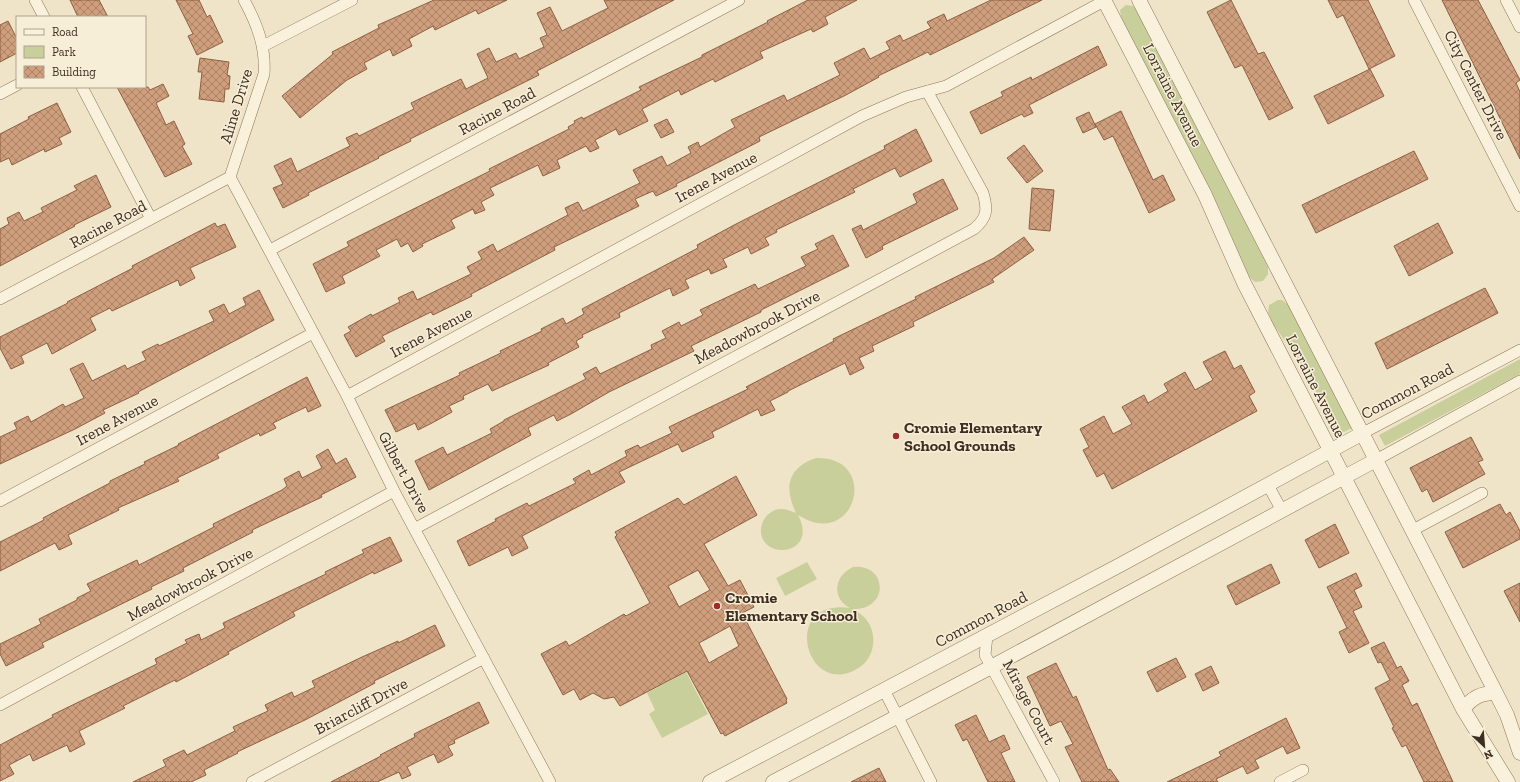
<svg xmlns="http://www.w3.org/2000/svg" width="1520" height="782" viewBox="0 0 1520 782" font-family="'Zilla Slab',serif">
<style>
.green{fill:#c9cf9b}
.building{fill:url(#building-cross-hatch);stroke:#8d5f41;fill-rule:evenodd}
.lines{fill:none;stroke-linecap:round;stroke-linejoin:round}
.minor-casing{stroke:#8d765c;stroke-width:12}
.tertiary-casing{stroke:#8d765c;stroke-width:15}
.minor{stroke:#faf1dc;stroke-width:11}
.tertiary{stroke:#faf1dc;stroke-width:14}
.poi-dot{fill:#9e2a2b;stroke:#f7eed8;stroke-width:1.5}
.labels{text-anchor:middle;dominant-baseline:central;stroke-width:3;stroke-linejoin:round;paint-order:stroke}
.street-label{font-size:16px;fill:#3d2e20;stroke:#f7eed8}
.poi-label{font-size:16px;font-weight:bold;fill:#3d2e20;stroke:#f7eed8;text-anchor:start}
</style>
<defs>
<pattern id="building-cross-hatch" width="8" height="8" patternUnits="userSpaceOnUse"><rect width="8" height="8" fill="#cf9f7d"/><path d="M0 0l8 8M0 8l8-8" fill="none" stroke="#a98266"/></pattern>
</defs>
<rect width="100%" height="100%" fill="#f0e4c8"/>
<!-- green -->
<path class="green" d="M1126,5L1133,6L1136,9L1268,266V274L1263,281L1255,282L1249,277L1220,210L1121,17L1120,10Z
M1278,300H1282L1290,306L1352,428L1338,435L1307,374L1274,325L1268,313L1269,305Z
M1520,359V374L1385,446L1379,435Z
M816,458C881,456 856,552 798,515C820,556 758,562 761,528C762,522 765,516 770,513C779,506 788,510 796,513C784,488 787,468 816,458Z
M807,562L817,579L785,596L776,578Z
M853,567C887,563 890,609 854,609C857,612 861,614 864,617C878,631 876,656 860,667C807,703 778,598 850,608C831,598 834,576 853,567Z
M686,672L708,714L662,738L649,714L655,710L647,693Z"/>
<!-- building -->
<path class="building" d="M70,0H99L108,17H78Z
M176,0H199L207,17L210,15L223,42L197,55L188,36L193,34Z
M434,0H507L478,14L476,10L435,30L433,26L409,39L412,46L393,56L390,49L364,63L367,69L347,80L300,118L282,96L333,54L332,52L379,28L378,25Z
M604,0H674L537,71L539,75L410,139L411,141L378,157L379,158L308,193L309,195L283,208L273,188L283,184L274,166L291,158L297,172L350,146L346,138L357,133L359,136L414,109L411,103L461,79L466,89L488,78L477,54L489,48L496,62L516,53L519,59L544,47L540,38L547,35L537,13L550,7L562,31L608,8Z
M808,0H857L825,17L828,24L813,32L811,29L760,52L763,58L715,82L713,79L681,95L679,90L642,109L648,121L619,135L616,129L595,140L599,148L590,152L586,146L557,160L560,168L543,176L538,165L490,188L494,195L481,202L485,210L475,214L473,209L451,220L455,228L422,244L423,246L413,252L408,243L401,247L397,239L376,250L380,256L342,276L345,283L326,292L313,264L349,246L347,242L490,171L489,169L569,129L568,127L575,123L574,121L582,117L583,119L641,90L639,87L702,57V55L768,22L767,21Z
M991,0H1042L930,55L928,52L878,76L879,77L844,96L759,137L760,141L676,184L677,186L656,196L653,191L635,199L639,206L554,247L555,250L471,294L472,296L433,315L431,312L382,336L385,341L356,357L344,335L351,331L348,327L371,314L372,316L400,302L398,298L413,291L417,300L471,274L467,267L482,259L478,252L493,244L497,252L568,215L565,208L578,202L583,211L640,183L633,170L662,156L667,166L691,153L688,147L698,142L700,147L735,127L731,120L784,95L787,101L840,75L834,63L864,48L870,59L890,49L886,42L900,35L903,41L931,28L927,22L944,14L947,21Z
M1231,0L1258,54L1264,52L1293,108L1269,120L1242,65L1235,68L1207,12Z
M1328,0H1368L1395,56L1369,69L1343,15L1337,18Z
M1442,0H1478L1520,80L1516,83L1520,92V159Z
M8,21L17,39V53L0,62V25Z
M1098,46L1107,65L1029,105L1033,113L1024,117L1022,114L981,134L970,112L1003,96L1001,92L1031,77L1032,80Z
M200,58L229,62L227,75L230,76L229,89H225L224,102L199,99L202,72H198Z
M1370,69L1384,96L1328,124L1314,96Z
M163,84L169,96L156,103L166,125L174,121L185,144L182,146L192,164L165,177L117,87H148L150,90Z
M57,103L71,132L59,138L62,144L45,152L44,149L12,165L9,158L0,162V134L29,119L28,117Z
M1121,111L1153,180L1163,175L1175,200L1149,213L1113,136L1104,140L1095,124Z
M1089,112L1096,127L1083,133L1076,118Z
M667,119L674,132L661,138L654,125Z
M916,129L932,161L900,177L895,168L853,189L855,192L776,230L777,232L765,238L769,245L751,254L748,247L723,259L727,267L711,274L709,269L685,280L689,288L673,296L670,288L619,313L620,317L582,335L583,337L576,341L579,347L548,363L549,365L492,391L488,384L463,396L464,399L449,406L452,412L432,423L418,430L415,423L396,432L385,410L460,375L459,373L501,353L500,351L542,331L541,329L563,318L566,324L584,314L582,309L698,248L697,245L736,224L885,149L884,146Z
M1024,145L1043,171L1027,183L1007,158Z
M1414,151L1428,179L1316,233L1302,205Z
M96,175L111,207L74,225L75,226L0,266V229L9,224L7,218L19,212L24,221L43,212L41,208L77,190L74,186Z
M943,179L958,209L882,246L883,249L866,258L852,229L861,225L863,230L917,203L913,194Z
M1032,188L1054,190L1050,231L1029,229Z
M215,223L217,227L225,224L236,247L190,268L195,278L180,286L178,280L112,311L110,308L90,318L96,330L52,354L47,343L21,356L24,363L11,369L0,348V337L68,303L67,302L133,268L132,266Z
M1438,223L1453,253L1409,276L1394,246Z
M833,235L849,266L761,310V312L691,346L694,351L609,392L571,414L557,421L554,415L528,428L531,435L429,490L415,461L443,447L447,455L492,433L490,429L504,421V420L586,379L583,374L596,367L600,374L652,349L651,345L666,338L662,331L679,322L681,326L703,315L700,310L755,284L758,289L806,266L801,257L818,249L815,244Z
M1024,237L1034,250L992,279L994,282L913,322L914,326L872,346L874,351L859,358L864,368L850,375L845,363L788,391V392L770,401L775,410L761,416L758,409L712,432L714,437L682,452L678,444L619,472L625,482L522,536L528,548L512,556L508,547L469,566L457,541L496,521L495,519L527,503L529,506L576,483L573,479L589,470L591,475L627,456L625,451L638,445L640,448L672,433L669,427L748,389L746,387L834,341L833,339L916,299L915,297L994,258Z
M1485,288L1498,313L1387,369L1375,343Z
M259,290L274,320L138,392L139,393L103,410L105,413L75,429L0,464V437L17,429L14,423L28,416L31,422L63,404L65,407L84,398L70,369L83,363L92,381L125,365L127,369L146,360L142,352L158,344L159,346L214,321L209,311L224,304L229,314L246,305L243,298Z
M1225,351L1234,369L1241,365L1255,392L1249,396L1257,411L1112,489L1104,473L1097,477L1083,450L1089,447L1080,429L1104,416L1113,434L1132,424L1122,407L1144,395L1148,403L1168,391L1164,384L1185,372L1195,390L1213,380L1203,362Z
M307,377L321,406L308,412L306,407L273,423L276,428L260,436L259,433L217,454L219,458L177,478L179,481L118,508L119,510L68,535L72,544L59,550L55,543L0,571V542L44,520L43,518L110,483V481L145,464L144,462L179,445L178,444Z
M1471,437L1483,460L1478,462L1485,474L1433,502L1427,489L1422,492L1410,468Z
M328,449L336,464L346,458L356,477L321,495L322,497L252,530L253,532L183,568L184,571L151,587L152,589L42,643L44,647L6,666L0,654V644L41,624L39,619L77,600V598L91,591L87,584L137,560L139,565L214,527L213,524L282,490L287,486L284,479L299,471L302,478L322,468L316,456Z
M736,476L757,515L704,544L728,586L740,580L754,607L742,613L787,699L786,700L787,703L725,736L723,733L721,734L687,671L620,706L614,697L604,699L593,693L580,700L574,689L563,695L541,654L566,641L569,646L624,614L626,616L650,603L615,537L617,535L615,532L678,498L684,505ZM698,570L710,590L679,607L668,586ZM730,626L739,646L709,663L699,643Z
M1500,504L1506,515L1510,512L1520,531V539L1463,568L1445,532Z
M1335,524L1349,553L1319,568L1305,540Z
M390,537L402,561L374,574L373,572L293,612L295,616L228,652L229,654L176,682L175,680L123,706L125,708L79,731L85,744L70,752L67,745L33,761L30,754L9,765L14,774L0,781V745L53,717L52,715L157,664L155,659L187,643L185,640L199,634L201,640L225,628L223,623L326,574L325,572L364,553L362,550Z
M1271,564L1280,583L1236,605L1227,586Z
M1356,573L1362,586L1354,590L1362,607L1353,611L1369,643L1349,653L1339,632L1347,628L1327,587Z
M1520,583V622L1504,591Z
M435,625L445,646L374,681L375,683L305,720L237,752L238,753L204,770L206,775L191,782H133L166,766L163,760L184,750L187,755L235,731L233,727L268,711L265,705L292,692L294,697L315,687L312,681L362,657L398,641V643Z
M1384,642L1397,668L1401,666L1409,681L1402,685L1412,706L1417,703L1453,782H1424L1406,745L1402,747L1392,728L1394,727L1375,688L1390,680L1381,662L1378,663L1371,648Z
M1176,658L1186,677L1157,692L1147,672Z
M1056,663L1073,698L1076,696L1108,770L1110,769L1119,782H1082L1065,747L1073,744L1061,721L1050,726L1027,677Z
M1211,666L1219,683L1203,691L1195,674Z
M479,702L489,723L454,740L455,743L448,746L453,755L438,763L434,754L425,758L407,767L411,775L402,779L399,772L377,782H331L381,756L380,755L415,737L414,734Z
M976,715L989,742L1004,735L1010,749L1001,753L1015,782H988L967,739L963,741L955,725Z
M1286,718L1300,748L1287,754L1283,746L1255,760L1259,768L1247,774L1243,766L1216,779L1218,782H1167L1221,756L1219,752Z
M879,768L886,782H851Z"/>
<g class="lines">
<defs>
<path id="minor" d="M35,0L44,17
M1414,0L1520,206
M1506,0L1520,27
M263,46L352,0
M82,87L151,219
M0,94L17,85
M230,177L347,396L394,491L550,782
M230,177L264,74C266,47 257,24 244,0
M270,250L739,0
M0,299L230,177
M347,396L862,116L906,97L946,86L1106,0
M1363,433L1520,350
M1376,460L1520,381
M1268,485L1281,509
M0,501L313,333
M416,528L974,229C987,218 988,210 983,193L927,91
M1413,530L1482,493
M987,636L985,655L1054,782
M884,690L931,782
M0,705L394,491
M252,782L484,658
M1280,782L1303,770"/>
<path id="tertiary" d="M1104,0L1205,195L1244,283L1327,444L1463,709L1508,782
M1139,0L1496,693L1507,715L1520,753
M1463,709C1473,697 1481,693 1496,693
M710,782L1120,565L1363,433
M773,782L993,666L1376,460"/>
</defs>
<!-- minor casing -->
<use href="#minor" class="minor-casing"/>
<!-- tertiary casing -->
<use href="#tertiary" class="tertiary-casing"/>
<!-- minor -->
<use href="#minor" class="minor"/>
<!-- tertiary -->
<use href="#tertiary" class="tertiary"/>
</g>
<!-- markers -->
<g class="poi-dot">
<circle cx="896" cy="436" r="4"/>
<circle cx="717" cy="606" r="4"/>
</g>
<g class="labels">
<!-- street labels -->
<g class="street-label">
<text transform="translate(1476 85) rotate(63)">City Center Drive</text>
<text transform="translate(1173 95) rotate(63)">Lorraine Avenue</text>
<text transform="translate(236 106) rotate(-73)">Aline Drive</text>
<text transform="translate(497 111) rotate(-28)">Racine Road</text>
<text transform="translate(716 177) rotate(-28)">Irene Avenue</text>
<text transform="translate(108 224) rotate(-28)">Racine Road</text>
<text transform="translate(757 327) rotate(-28)">Meadowbrook Drive</text>
<text transform="translate(431 332) rotate(-28)">Irene Avenue</text>
<text transform="translate(1316 386) rotate(63)">Lorraine Avenue</text>
<text transform="translate(1407 391) rotate(-28)">Common Road</text>
<text transform="translate(117 420) rotate(-28)">Irene Avenue</text>
<text transform="translate(404 472) rotate(62)">Gilbert Drive</text>
<text transform="translate(190 584) rotate(-28)">Meadowbrook Drive</text>
<text transform="translate(981 619) rotate(-28)">Common Road</text>
<text transform="translate(1029 702) rotate(62)">Mirage Court</text>
<text transform="translate(361 706) rotate(-28)">Briarcliff Drive</text>
</g>
<!-- poi labels -->
<g class="poi-label">
<text x="904" y="427">Cromie Elementary<tspan x="904" dy="18">School Grounds</tspan></text>
<text x="725" y="597">Cromie<tspan x="725" dy="18">Elementary School</tspan></text>
</g>
</g>
<!-- legend -->
<rect x="16" y="16" width="130" height="72" fill="#f7eed8" stroke="#ada18e"/>
<rect x="24" y="29" width="20" height="6" fill="#faf1dc" stroke="#ada18e"/>
<text x="52" y="36" font-size="12" fill="#3d2e20">Road</text>
<rect x="24" y="46" width="20" height="12" fill="#c9cf9b" stroke="#ada18e"/>
<text x="52" y="56" font-size="12" fill="#3d2e20">Park</text>
<rect x="24" y="66" width="20" height="12" fill="url(#building-cross-hatch)" stroke="#ada18e"/>
<text x="52" y="76" font-size="12" fill="#3d2e20">Building</text>
<!-- north arrow -->
<g transform="translate(1484 746) rotate(154)" stroke="#f7eed8" stroke-width="3" paint-order="stroke">
<path d="M0-3L7 15L0 10L-7 15Z" fill="#3d2e20"/>
<text y="-6" font-size="11" font-weight="bold" text-anchor="middle" fill="#3d2e20">N</text>
</g>
</svg>
